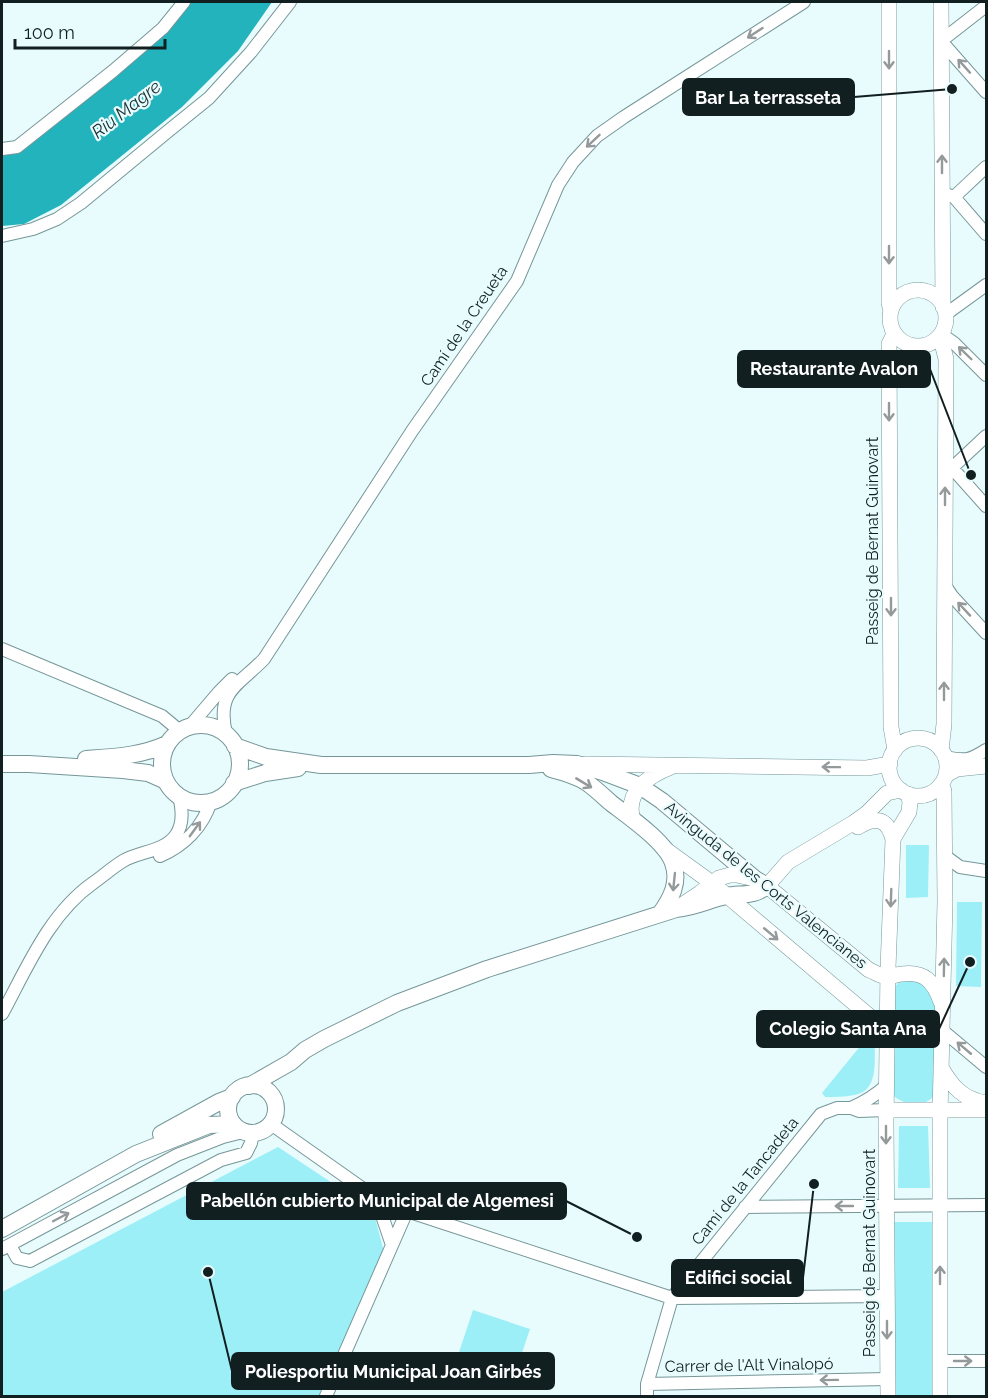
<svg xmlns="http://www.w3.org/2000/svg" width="988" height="1398" viewBox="0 0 988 1398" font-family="Raleway,sans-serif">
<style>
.green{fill:#9ceff6}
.water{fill:#22b3bd}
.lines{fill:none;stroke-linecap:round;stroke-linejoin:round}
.minor-casing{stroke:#769698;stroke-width:14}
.tertiary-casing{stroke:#769698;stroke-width:16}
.secondary-casing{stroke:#769698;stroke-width:18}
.minor{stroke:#fff;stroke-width:12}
.tertiary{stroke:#fff;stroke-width:15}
.secondary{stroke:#fff;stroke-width:16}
.oneway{stroke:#949a9b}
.labels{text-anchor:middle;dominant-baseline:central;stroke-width:4.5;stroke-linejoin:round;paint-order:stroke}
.street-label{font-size:16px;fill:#121f20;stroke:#e8fcfe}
.water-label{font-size:18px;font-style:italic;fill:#172d2f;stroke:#e8fcfe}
.leader{fill:none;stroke:#121f20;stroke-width:2}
.callout-dot{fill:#121f20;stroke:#e8fcfe;stroke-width:2}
.callout{fill:#121f20;stroke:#121f20;stroke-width:2}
.callout-label{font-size:18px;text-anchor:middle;font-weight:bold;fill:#fff}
</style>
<rect width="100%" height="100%" fill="#e8fcfe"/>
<!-- green -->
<path class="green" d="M906,845H929L928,897L906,898Z
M957,902H982L981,987L956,986Z
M917,980L931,992L935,1003L934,1095C926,1109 901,1105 892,1094V990L900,981Z
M866,1039L875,1043C874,1062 879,1091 854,1095C845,1097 835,1097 825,1097L822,1093Z
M899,1126H928L930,1188H898Z
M278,1147L373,1210L384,1252L321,1396H2V1292Z
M889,1222H936L937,1396H891Z
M473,1310L530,1329L511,1386L454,1367Z"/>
<!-- water -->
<path class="water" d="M190,2H272L238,51L182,107L61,205L24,224L2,226V150L18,147L167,31Z"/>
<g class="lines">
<defs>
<path id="minor" d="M986,6L941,41L986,92
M2,149L17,147L113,71L163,28L184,2
M942,193L954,197L986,234
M954,197L986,167
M2,236L33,229L57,219L81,203L167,132L209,98L251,52L290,2
M946,314L986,285
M941,334L954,343L986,375
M945,460L986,506
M953,467L986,436
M944,584L952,596L986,633
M2,649L162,716L174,726L177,733
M190,726L219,692L232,679
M226,734C216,690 238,686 264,659L412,431L517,281L558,185L573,162L597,136L624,117L804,2
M945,757C965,761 969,761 986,750
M160,856C184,846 203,827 211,801
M945,856L960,867L986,871
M2,1014C27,968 49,914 93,883C103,876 113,867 123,861C140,851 164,852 176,835C184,823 182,809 179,795
M942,1030L986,1067
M851,1108C865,1102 876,1095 887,1085
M271,1124L376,1198L407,1211L672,1298L887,1296
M376,1198L392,1245
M745,1207L986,1205
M10,1245L17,1258L30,1261L221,1160L246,1153L251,1143L253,1133
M2,1249L177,1155L223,1137L243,1132
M940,1361H986
M647,1384L888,1379
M326,1396L407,1211
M647,1396V1384L672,1298L821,1114L837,1108H851L859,1111L886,1110"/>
<path id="tertiary" d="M889,2V303L891,311
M941,2L943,307
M890 318a28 28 0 1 1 56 0a28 28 0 1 1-56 0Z
M894,334L889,344L891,727L895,750
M940,335L946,359L944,724L941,750
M889 767a29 29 0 1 1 58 0a29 29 0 1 1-58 0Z
M586,764L867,768L890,764
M946,775L957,769L986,766
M901,790L887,793L867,813L853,823L788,862L767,886L869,970C875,972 881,977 888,977C892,977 897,974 902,974C925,971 934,982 941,1002
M633,820C624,792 648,776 671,767
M858,827C876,816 887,818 893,839
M665,849L712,883L887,1031
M679,907L700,893L719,878L730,875H737L755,879
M941,1067C952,1087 963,1099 986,1103
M886,1110H986
M888,1396L886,1124L888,968L893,839L909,812L910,802L908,794
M940,1396V1115L945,902L944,791L941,784"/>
<path id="secondary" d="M162 764a39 39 0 1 1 78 0a39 39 0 1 1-78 0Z
M235,746L266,757L321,765H529L553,763L577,764L603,772L640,786L662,801L755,879L767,886C753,897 742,893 726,896C708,900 696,907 676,909L487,969L397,1003L324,1039L305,1050L291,1062L249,1086
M86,759C114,757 141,756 167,744
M2,764H29L123,770L148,773L166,781
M551,769C563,772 576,776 586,782C595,788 603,796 611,803C628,816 666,842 673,863C680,882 671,899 660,914
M234,783L265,773L298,768
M228 1109a24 24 0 1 1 48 0a24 24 0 1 1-48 0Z
M161,1134L219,1102L232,1097
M2,1229L136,1154L209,1125L233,1124"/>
</defs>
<!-- minor casing -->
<use href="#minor" class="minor-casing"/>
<!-- tertiary casing -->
<use href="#tertiary" class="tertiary-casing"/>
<!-- secondary casing -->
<use href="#secondary" class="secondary-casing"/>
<!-- minor -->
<use href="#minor" class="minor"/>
<!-- tertiary -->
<use href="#tertiary" class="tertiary"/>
<!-- secondary -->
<use href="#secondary" class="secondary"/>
</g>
<!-- one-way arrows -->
<defs><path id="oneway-shaft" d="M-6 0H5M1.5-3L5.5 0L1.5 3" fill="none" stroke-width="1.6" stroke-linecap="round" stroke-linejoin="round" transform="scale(1.5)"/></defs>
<g class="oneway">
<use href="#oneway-shaft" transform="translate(755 33) rotate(147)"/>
<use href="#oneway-shaft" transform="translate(889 60) rotate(90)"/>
<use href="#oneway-shaft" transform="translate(964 66) rotate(-132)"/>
<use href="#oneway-shaft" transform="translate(593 141) rotate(137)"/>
<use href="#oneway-shaft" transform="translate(942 164) rotate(-90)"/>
<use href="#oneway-shaft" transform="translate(889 255) rotate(90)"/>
<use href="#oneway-shaft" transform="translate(965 353) rotate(-136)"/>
<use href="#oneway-shaft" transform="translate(889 412) rotate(90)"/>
<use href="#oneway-shaft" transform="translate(945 496) rotate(-90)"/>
<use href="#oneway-shaft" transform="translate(891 607) rotate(90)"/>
<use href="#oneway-shaft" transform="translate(964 609) rotate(-133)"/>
<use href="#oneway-shaft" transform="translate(944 691) rotate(-90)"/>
<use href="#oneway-shaft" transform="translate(831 767) rotate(-179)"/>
<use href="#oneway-shaft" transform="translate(584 783) rotate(31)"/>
<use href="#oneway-shaft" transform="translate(195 829) rotate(-54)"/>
<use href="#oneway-shaft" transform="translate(674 882) rotate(96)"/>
<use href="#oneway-shaft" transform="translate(891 898) rotate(92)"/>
<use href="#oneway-shaft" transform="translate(771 934) rotate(40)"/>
<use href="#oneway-shaft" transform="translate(944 967) rotate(-89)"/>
<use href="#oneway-shaft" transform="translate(964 1048) rotate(-140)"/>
<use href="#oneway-shaft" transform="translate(886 1135) rotate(90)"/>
<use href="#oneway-shaft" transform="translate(844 1206) rotate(180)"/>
<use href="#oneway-shaft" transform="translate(61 1217) rotate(-28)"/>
<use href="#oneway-shaft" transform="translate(940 1275) rotate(-90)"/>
<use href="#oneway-shaft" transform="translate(887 1330) rotate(90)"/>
<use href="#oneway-shaft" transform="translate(963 1361)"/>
<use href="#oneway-shaft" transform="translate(829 1380) rotate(179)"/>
</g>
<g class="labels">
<!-- street labels -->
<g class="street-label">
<text transform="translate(464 326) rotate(-56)">Camí de la Creueta</text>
<text transform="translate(872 541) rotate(-90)">Passeig de Bernat Guinovart</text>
<text transform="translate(766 885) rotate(39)">Avinguda de les Corts Valencianes</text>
<text transform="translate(745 1181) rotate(-51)">Camí de la Tancadeta</text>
<text transform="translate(869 1253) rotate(-90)">Passeig de Bernat Guinovart</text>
<text transform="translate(749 1365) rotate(-1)">Carrer de l'Alt Vinalopó</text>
</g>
<!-- water labels -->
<g class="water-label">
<text transform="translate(126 109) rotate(-38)">Riu Magre</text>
</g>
</g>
<!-- callouts -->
<path class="leader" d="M952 89L854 97M971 475L930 369M970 962L939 1029M637 1237L566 1201M814 1184L803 1278M208 1272L232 1371"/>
<g class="callout-dot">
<circle cx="952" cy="89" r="6"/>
<circle cx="971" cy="475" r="6"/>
<circle cx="970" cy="962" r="6"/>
<circle cx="637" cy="1237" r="6"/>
<circle cx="814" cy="1184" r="6"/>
<circle cx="208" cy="1272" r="6"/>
</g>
<g class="callout">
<rect x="683" y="79" width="171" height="36" rx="6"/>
<rect x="738" y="351" width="192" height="36" rx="6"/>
<rect x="757" y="1011" width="182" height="36" rx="6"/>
<rect x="187" y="1183" width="379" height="36" rx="6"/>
<rect x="672" y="1260" width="131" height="36" rx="6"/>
<rect x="232" y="1353" width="322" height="36" rx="6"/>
</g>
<g class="callout-label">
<text x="768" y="104">Bar La terrasseta</text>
<text x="834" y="375">Restaurante Avalon</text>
<text x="848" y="1035">Colegio Santa Ana</text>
<text x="377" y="1207">Pabellón cubierto Municipal de Algemesi</text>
<text x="738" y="1284">Edifici social</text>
<text x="393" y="1378">Poliesportiu Municipal Joan Girbés</text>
</g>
<!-- border -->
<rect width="988" height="1398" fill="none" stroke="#121f20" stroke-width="6"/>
<!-- scale -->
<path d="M15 39v9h150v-9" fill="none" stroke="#121f20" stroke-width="3"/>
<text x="24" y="39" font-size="18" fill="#121f20" stroke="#e8fcfe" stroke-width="4.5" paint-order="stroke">100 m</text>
</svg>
